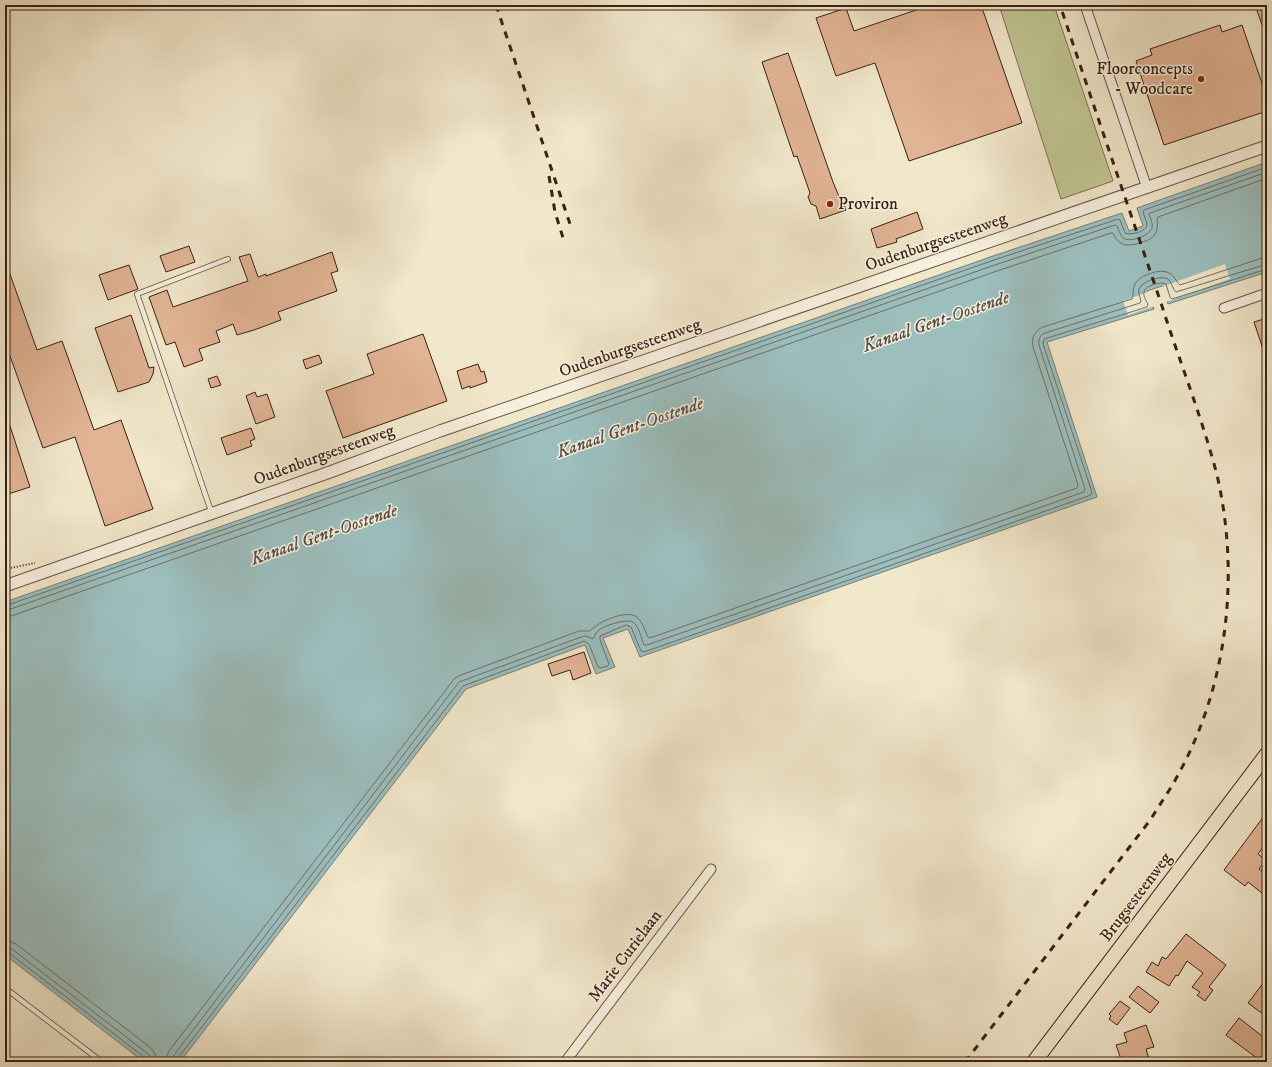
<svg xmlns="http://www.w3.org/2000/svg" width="1272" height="1067" viewBox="0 0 1272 1067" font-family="'IM FELL DW Pica',serif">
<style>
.green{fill:#c0c492;stroke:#7e7252}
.water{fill:#9cbebd;stroke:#757f79}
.pier{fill:#f1e7ca}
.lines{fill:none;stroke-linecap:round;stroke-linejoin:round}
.shore{stroke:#6c6f68;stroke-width:1}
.building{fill:#e1b495;stroke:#3b2013}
.service-casing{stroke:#685241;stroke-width:6}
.minor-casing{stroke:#685241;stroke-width:11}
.tertiary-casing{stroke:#685241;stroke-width:13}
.primary-casing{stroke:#3b2013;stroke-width:16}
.path{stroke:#3b2013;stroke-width:2;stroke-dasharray:1 2;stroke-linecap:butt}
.service{stroke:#f6efdd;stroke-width:4.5}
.minor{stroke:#f6efdd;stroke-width:9}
.tertiary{stroke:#f6efdd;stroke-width:11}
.primary{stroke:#f1e7ca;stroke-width:14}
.rail{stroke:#3b2013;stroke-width:3;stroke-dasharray:7 7;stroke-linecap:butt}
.poi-dot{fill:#8f2418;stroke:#f6efdd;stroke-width:1.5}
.labels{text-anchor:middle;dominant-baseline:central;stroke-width:3;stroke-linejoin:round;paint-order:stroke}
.poi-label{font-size:17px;fill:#3b2013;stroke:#f6efdd;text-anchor:end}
.street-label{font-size:17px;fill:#3b2013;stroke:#f6efdd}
.water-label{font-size:18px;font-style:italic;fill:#584f46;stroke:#f6efdd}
</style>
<rect width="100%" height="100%" fill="#f1e7ca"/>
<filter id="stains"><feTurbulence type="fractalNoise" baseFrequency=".005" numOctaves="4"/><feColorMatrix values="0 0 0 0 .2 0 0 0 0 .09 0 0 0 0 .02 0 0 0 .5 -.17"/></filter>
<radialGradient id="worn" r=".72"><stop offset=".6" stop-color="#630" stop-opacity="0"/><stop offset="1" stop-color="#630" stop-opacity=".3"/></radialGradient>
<!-- green -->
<path class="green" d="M999,5H1054L1113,181L1061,199Z"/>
<!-- water -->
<path class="water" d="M1267,162V272L1168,304L1162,286L1147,291L1154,309L1047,342L1097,497L640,657L628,629L603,638L615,667L596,674L585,645L466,689L180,1062H144L5,955V602L993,256L1122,213L1129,231L1143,226L1137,208Z"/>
<!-- pier -->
<path class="pier" d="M1225,264L1230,279L1166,302L1161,289L1150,293L1155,306L1128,315L1123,301Z"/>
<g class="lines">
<!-- shore -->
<path class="shore" d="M5,606L994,260L1118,219L1120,220L1125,233C1130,236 1147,231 1147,225C1147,221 1144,216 1143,212L1144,210L1267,167
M5,611L995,265L1115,225L1117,226C1119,230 1120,235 1123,238C1130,243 1149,236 1152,228C1153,224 1151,219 1149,215L1150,213L1267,172
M5,617L11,616L997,271L1111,233H1113C1119,247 1129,247 1142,242C1147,241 1152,239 1155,234C1159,228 1156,222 1158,217L1267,178
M5,941L11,942L16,944L151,1048L155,1054L157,1062
M5,947L12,949L147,1053L151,1057V1062
M5,952L9,953L144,1057L146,1062
M166,1062L167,1056L169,1051L455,678L461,675L579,631H590C598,622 626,609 637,617C643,622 645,631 648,637L650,638L1077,488L1078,485L1033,347C1031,337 1035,331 1043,327L1132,299C1134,295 1132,289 1135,284C1140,275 1160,268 1169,273C1175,276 1176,282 1180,285L1262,258H1267
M172,1062L174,1055L459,682L581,637L586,636L593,639C595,637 595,633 598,631C602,626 628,618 633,622C639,626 641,638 644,645H647L1084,492L1085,489L1039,345C1038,339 1040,335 1045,333L1140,303L1141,301C1140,297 1138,293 1139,289C1142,281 1161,275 1168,279C1172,282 1172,289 1176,292L1267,264
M177,1062L178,1058L463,686L584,641L589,644L598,667L600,668L608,666L609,664L600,640V636L626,625L631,627L641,651L644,652L1091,495L1092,492L1043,344L1044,339L1147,307L1148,304C1146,301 1143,296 1144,292C1144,286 1161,281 1166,284L1170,297L1172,299L1267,269"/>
</g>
<!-- building -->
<path class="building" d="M931,5H981L1022,123L909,161L875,63L836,76L816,18L846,8L854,31Z
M1255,5H1267V36H1266Z
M1220,25L1222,32L1242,25L1267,98V111L1164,145L1136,61L1152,55L1150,49Z
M788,53L833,182L840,199H842L846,210L820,219L816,206L811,204L808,197L810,193L797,156L794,157L762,62Z
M917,212L923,229L896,239L897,242L877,248L871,229Z
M189,246L195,262L166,272L160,256Z
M332,252L338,271L331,273L337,291L278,312L281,320L254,330L237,335L233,324L216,331L220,342L199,349L203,360L184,367L175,342L166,345L149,297L167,290L173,307L248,281L239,257L250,254L258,277L266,274V276Z
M5,263H6L37,350L62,341L94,430L121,420L153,509L105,526L75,437L43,448L10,356L5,358Z
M129,265L138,289L108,300L99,275Z
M131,315L149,368L154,367L153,374L149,382L118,392L95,328Z
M1267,318V355H1265L1254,322Z
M423,334L447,401L343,438L326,391L374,374L367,354Z
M319,355L322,363L306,369L303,360Z
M478,364L481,372L484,371L487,382L470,388V386L462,389L457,371Z
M217,376L221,385L211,388L208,379Z
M255,392L257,397L267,394L275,417L256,424L246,396Z
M5,417H7L30,487L5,495Z
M251,428L255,439L250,441L252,446L227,455L221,438Z
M584,652L591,673L573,680L570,670L552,676L548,664Z
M1267,812V842L1258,854L1266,860L1259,869L1267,874V897L1248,882L1245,886L1224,870Z
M1186,934L1226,965L1209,987L1213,990L1205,1001L1197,995L1200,992L1192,987L1203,973L1187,961L1178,976L1176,975L1169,986L1146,972L1152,962L1158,966L1162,957L1166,959Z
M1267,978V1017L1248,1003Z
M1138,986L1159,1002L1150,1013L1129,997Z
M1120,1001L1130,1008L1117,1025L1109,1019L1111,1016L1109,1014Z
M1239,1018L1267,1040V1062H1262L1226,1035Z
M1146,1025L1154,1047L1146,1049L1150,1062H1122L1116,1045L1127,1042L1124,1033Z"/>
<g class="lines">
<defs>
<path id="service" d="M212,514L137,294L228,259
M5,988L102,1062"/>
<path id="minor" d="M1085,5L1147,188
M1224,308L1267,293
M565,1062L711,869"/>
<path id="tertiary" d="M5,586L330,472L440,431L1267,146"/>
<path id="primary" d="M1034,1062L1267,754"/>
</defs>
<!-- service casing -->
<use href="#service" class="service-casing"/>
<!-- minor casing -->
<use href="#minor" class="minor-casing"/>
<!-- tertiary casing -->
<use href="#tertiary" class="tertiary-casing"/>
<!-- primary casing -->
<use href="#primary" class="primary-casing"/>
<!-- path -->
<path class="path" d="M5,569L35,563"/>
<!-- service -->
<use href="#service" class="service"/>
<!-- minor -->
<use href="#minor" class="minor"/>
<!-- tertiary -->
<use href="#tertiary" class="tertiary"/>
<!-- primary -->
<use href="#primary" class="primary"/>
<!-- rail -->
<path class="rail" d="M496,5L570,224
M549,176L555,212L564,241
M965,1062L1151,819C1160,804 1170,790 1178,775C1228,684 1240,575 1217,475C1211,452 1204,430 1197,409C1185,373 1172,338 1161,303C1127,203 1093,104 1060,5"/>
</g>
<!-- markers -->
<g class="poi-dot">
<circle cx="1201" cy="79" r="4"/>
<circle cx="830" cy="204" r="4"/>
</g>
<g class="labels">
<!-- poi labels -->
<g class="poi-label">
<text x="1193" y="69">Floorconcepts<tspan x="1193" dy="20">- Woodcare</tspan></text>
<text x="838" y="204" text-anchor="start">Proviron</text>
</g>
<!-- street labels -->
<g class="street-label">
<text transform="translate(936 242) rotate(-19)">Oudenburgsesteenweg</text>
<text transform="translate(630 348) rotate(-19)">Oudenburgsesteenweg</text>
<text transform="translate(324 455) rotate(-20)">Oudenburgsesteenweg</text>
<text transform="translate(1136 897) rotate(-53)">Brugsesteenweg</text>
<text transform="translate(625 956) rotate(-53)">Marie Curielaan</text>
</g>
<!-- water labels -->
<g class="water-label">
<text transform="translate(936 322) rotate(-19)">Kanaal Gent-Oostende</text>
<text transform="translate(630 428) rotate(-19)">Kanaal Gent-Oostende</text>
<text transform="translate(324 535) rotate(-19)">Kanaal Gent-Oostende</text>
</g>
</g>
<!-- margin -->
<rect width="1272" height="1067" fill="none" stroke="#f1e7ca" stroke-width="20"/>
<rect x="6" y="6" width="1260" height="1055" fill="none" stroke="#3b2013" stroke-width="2"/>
<rect x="10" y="10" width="1252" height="1047" fill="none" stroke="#3b2013"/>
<rect width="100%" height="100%" filter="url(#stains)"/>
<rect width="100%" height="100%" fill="url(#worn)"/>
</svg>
